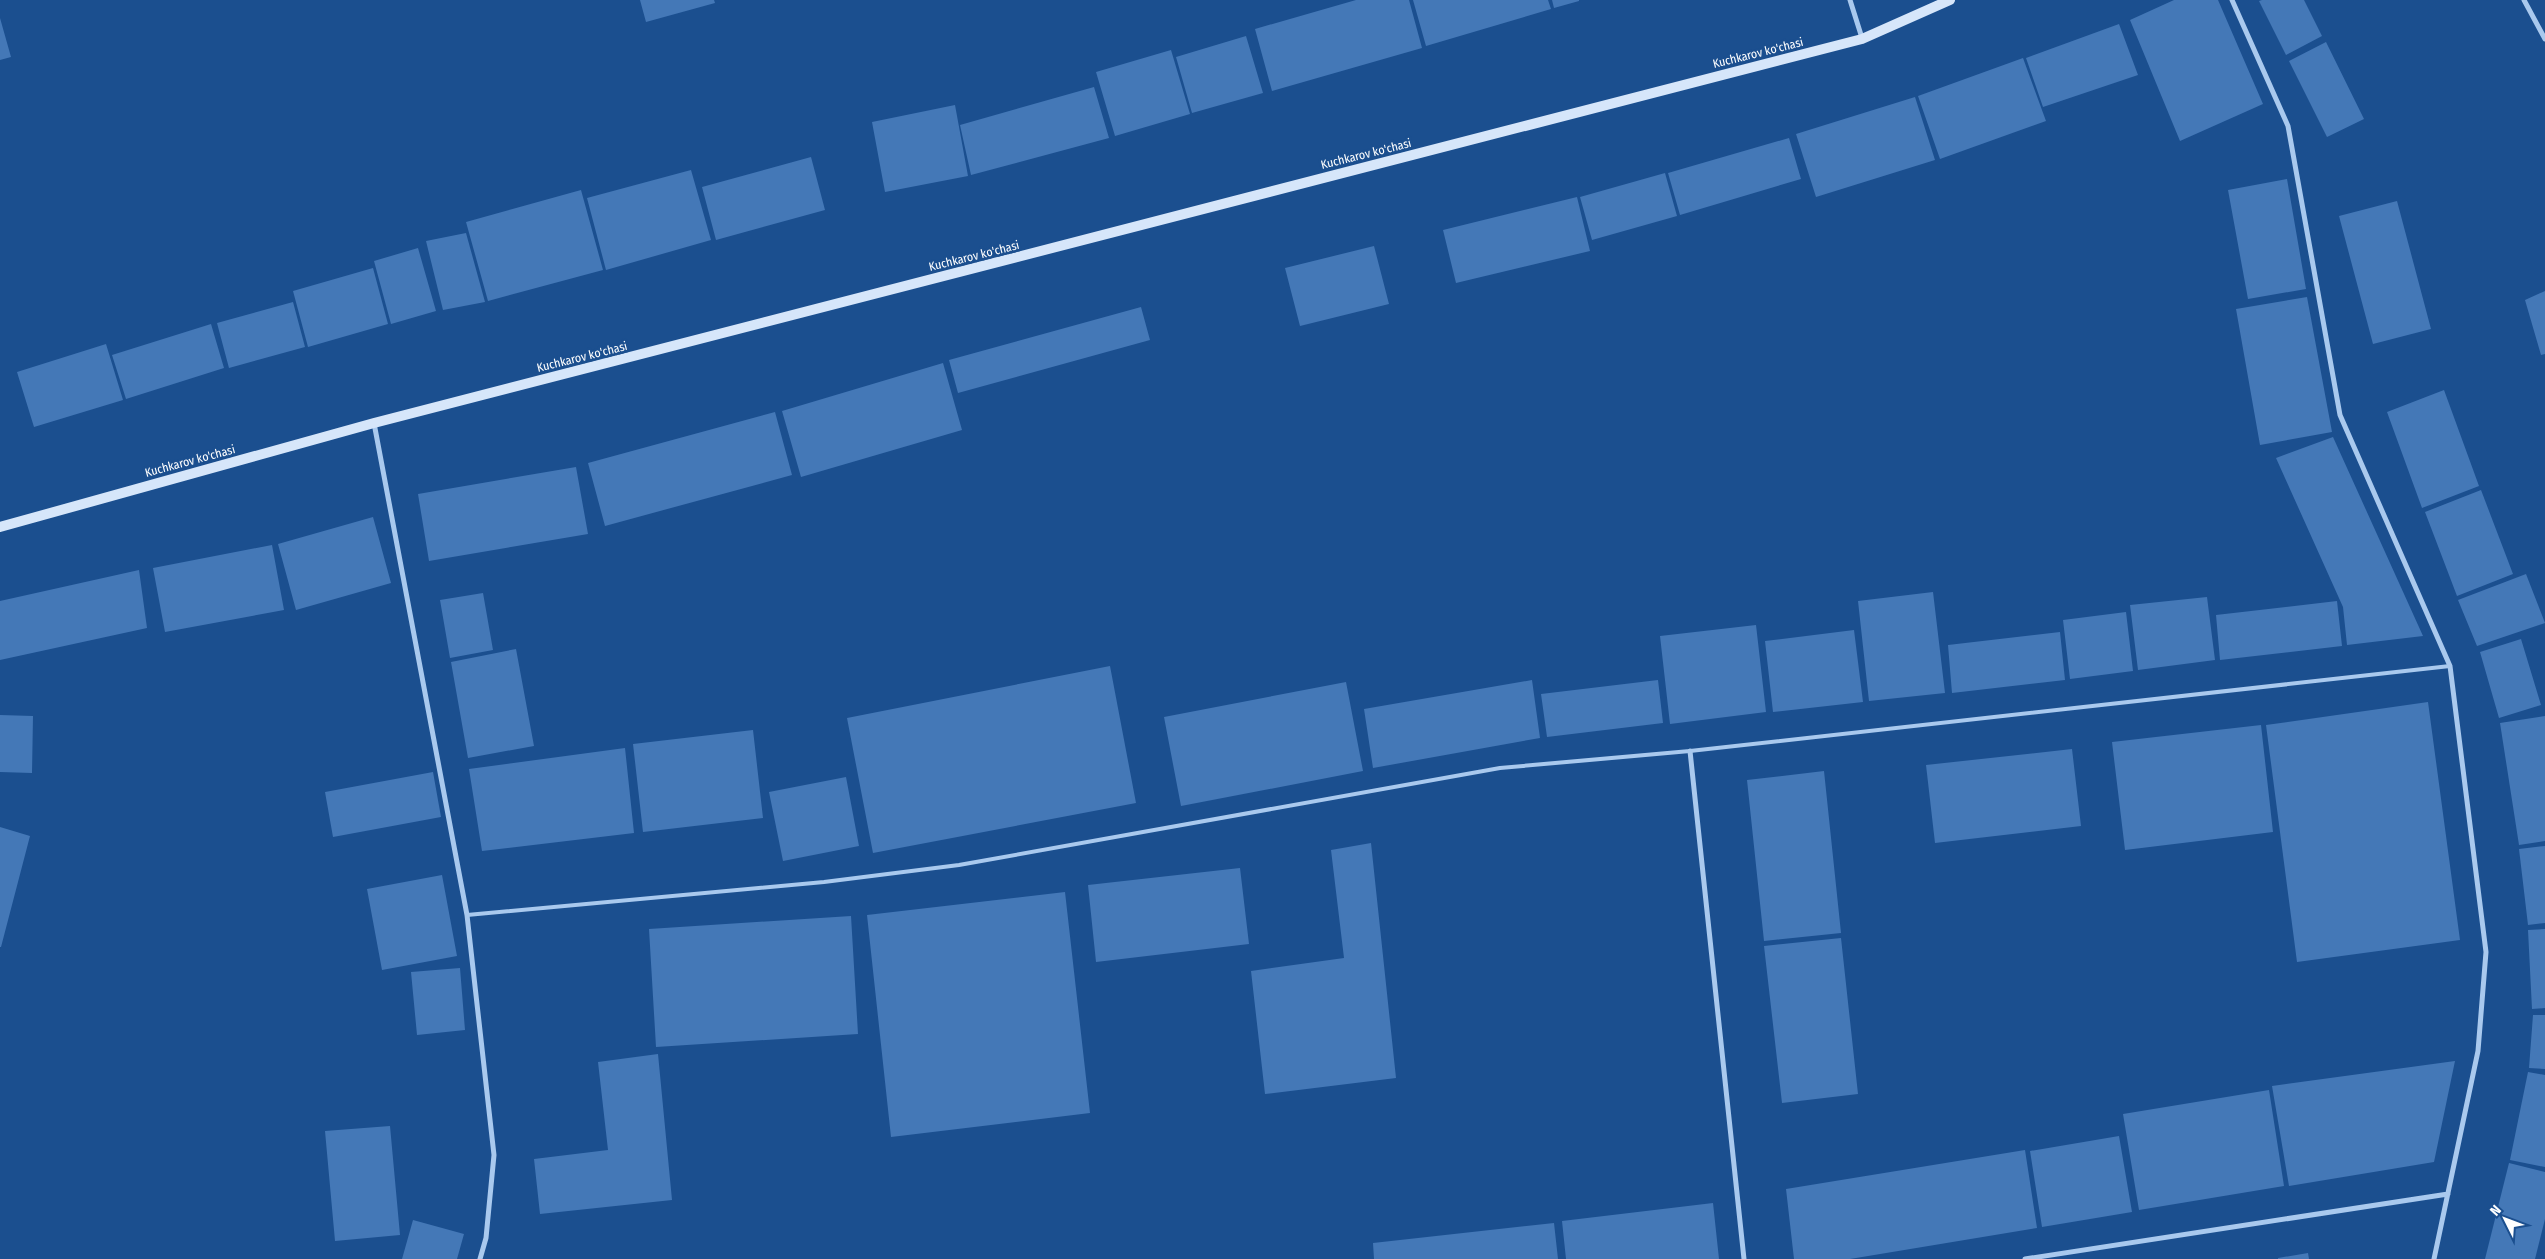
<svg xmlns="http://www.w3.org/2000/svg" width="2545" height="1259" viewBox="0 0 2545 1259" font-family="'Fira Sans Condensed',sans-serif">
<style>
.building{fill:#4478b7}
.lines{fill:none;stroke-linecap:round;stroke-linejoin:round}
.lane{stroke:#a9c9ee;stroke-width:4}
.street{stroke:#a9c9ee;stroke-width:5}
.secondary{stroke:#d6e6fa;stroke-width:10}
.labels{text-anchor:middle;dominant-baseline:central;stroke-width:5;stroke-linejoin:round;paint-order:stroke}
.street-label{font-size:12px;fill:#fff;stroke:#1b4f8f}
</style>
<rect width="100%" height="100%" fill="#1b4f8f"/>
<!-- building -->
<path class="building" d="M640,0H714L715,3L646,22Z
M1356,0H1409L1422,48L1272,91L1255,29Z
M1413,0H1548L1551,9L1426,46Z
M1552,0H1579V1L1554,8Z
M2174,0H2218L2263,104L2180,141L2130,20Z
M2262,0H2304L2322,36L2286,55L2259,1Z
M0,18L11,57L0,60Z
M2119,24L2138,75L2043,107L2026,58Z
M1246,36L1263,93L1192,113L1176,57Z
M2326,42L2364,119L2327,137L2289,61Z
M1171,50L1190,114L1115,136L1096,72Z
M2023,58L2046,121L1940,159L1918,96Z
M1094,87L1109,138L971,175L960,125Z
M1915,97L1935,160L1816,197L1796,134Z
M955,105L968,176L885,192L872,122Z
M1789,138L1801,179L1680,215L1668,173Z
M811,157L825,210L716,240L702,187Z
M691,170L711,240L606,270L587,198Z
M1665,173L1677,216L1592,240L1580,197Z
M2287,179L2306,289L2248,299L2228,190Z
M581,190L603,270L488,301L466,222Z
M1577,197L1590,251L1456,283L1443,230Z
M2397,201L2431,329L2373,344L2339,216Z
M466,233L485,302L443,310L426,241Z
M1374,246L1389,304L1300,326L1285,268Z
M418,248L436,311L391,324L374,261Z
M373,268L388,324L308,347L293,291Z
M2545,291V354L2541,355L2525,300Z
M2307,297L2332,432L2260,445L2236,309Z
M293,302L305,347L229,368L217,323Z
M1141,307L1150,340L958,393L949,360Z
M211,324L224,368L126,399L112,355Z
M106,344L123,400L34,427L17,372Z
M943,363L962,430L801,477L782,411Z
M2444,390L2479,486L2422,508L2387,412Z
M775,412L792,475L605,526L588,463Z
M2333,437L2423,636L2347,645L2343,607L2276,458Z
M576,467L588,534L429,561L418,494Z
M2481,490L2513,574L2457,596L2425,512Z
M373,517L391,583L296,610L278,544Z
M272,545L284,610L165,632L153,568Z
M139,570L147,628L0,660V601Z
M2526,574L2545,623L2477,646L2458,600Z
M1933,592L1945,693L1869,701L1858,601Z
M483,593L493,650L450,658L440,600Z
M2207,597L2215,660L2138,670L2130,605Z
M2337,601L2342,646L2220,660L2216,615Z
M2126,612L2133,671L2070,679L2063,620Z
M1756,625L1766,712L1670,724L1660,636Z
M1854,630L1863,702L1773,712L1765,641Z
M2060,632L2065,680L1952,693L1948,645Z
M2521,639L2541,705L2499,718L2480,652Z
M516,649L534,746L468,758L451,662Z
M1110,666L1136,803L873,853L847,718Z
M1532,680L1540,738L1373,768L1364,709Z
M1658,680L1663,723L1547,737L1541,694Z
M1346,682L1363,771L1181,806L1164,717Z
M2428,702L2460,940L2297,962L2266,725Z
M0,715L33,716L32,773L0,772Z
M2545,716V841L2519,845L2500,723Z
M2261,725L2273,832L2125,850L2112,742Z
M753,730L763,818L643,832L633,744Z
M625,748L634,833L482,851L469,769Z
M2072,749L2081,826L1935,843L1926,765Z
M1824,771L1841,933L1764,941L1747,780Z
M433,772L441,817L333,837L325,792Z
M846,777L859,846L783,861L769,792Z
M0,827L30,836L1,947H0Z
M1371,843L1396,1078L1265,1094L1251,971L1344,958L1331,850Z
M2545,846V923L2528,925L2519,849Z
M1240,868L1249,944L1096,962L1088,885Z
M442,875L457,956L382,970L367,889Z
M1065,892L1090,1113L891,1137L867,915Z
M851,916L858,1034L656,1047L649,929Z
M2545,929V1008L2532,1009L2528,930Z
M1841,938L1858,1094L1782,1103L1764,946Z
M460,968L465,1030L417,1035L411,972Z
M2533,1015H2545V1069L2529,1068Z
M658,1054L672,1200L540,1214L534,1159L608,1150L598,1062Z
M2455,1061L2434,1162L2289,1186L2272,1086Z
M2528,1072L2545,1075V1167L2510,1160Z
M2269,1090L2284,1186L2139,1210L2123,1114Z
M390,1126L400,1235L335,1241L325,1131Z
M2119,1136L2132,1212L2042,1227L2030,1151Z
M2025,1150L2037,1228L1850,1259H1794L1786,1189Z
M2509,1163L2545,1172V1219L2535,1259H2485Z
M1713,1203L1719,1259H1566L1562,1221Z
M413,1220L464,1234L457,1259H402Z
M1554,1223L1558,1259H1374L1373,1243Z
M2308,1253L2309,1259H2278V1258Z"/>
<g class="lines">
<!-- lane -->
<path class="lane" d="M467,915L824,882L959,865L1500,768L1690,751L2450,666"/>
<!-- street -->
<path class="street" d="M1850,0L1862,38
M2232,0L2288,126L2340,415L2450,666L2486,952L2478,1051L2434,1259
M2524,0L2545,39
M374,423L467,915L494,1155L486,1238L480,1259
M1690,751L1744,1259
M2025,1259L2448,1194"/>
<!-- secondary -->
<path class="secondary" d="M0,527L374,423L1862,39L1950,0"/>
</g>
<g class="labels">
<!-- street labels -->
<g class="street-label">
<text transform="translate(1758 53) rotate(-14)">Kuchkarov ko'chasi</text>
<text transform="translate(1366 154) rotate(-14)">Kuchkarov ko'chasi</text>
<text transform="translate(974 256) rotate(-14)">Kuchkarov ko'chasi</text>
<text transform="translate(582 357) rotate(-14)">Kuchkarov ko'chasi</text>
<text transform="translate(190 461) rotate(-15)">Kuchkarov ko'chasi</text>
</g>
</g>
<!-- north arrow -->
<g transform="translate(2505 1219) rotate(312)" stroke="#1b4f8f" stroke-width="4" paint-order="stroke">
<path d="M0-4L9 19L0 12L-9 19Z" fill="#ffffff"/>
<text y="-8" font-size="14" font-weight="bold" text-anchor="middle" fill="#ffffff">N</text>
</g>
</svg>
